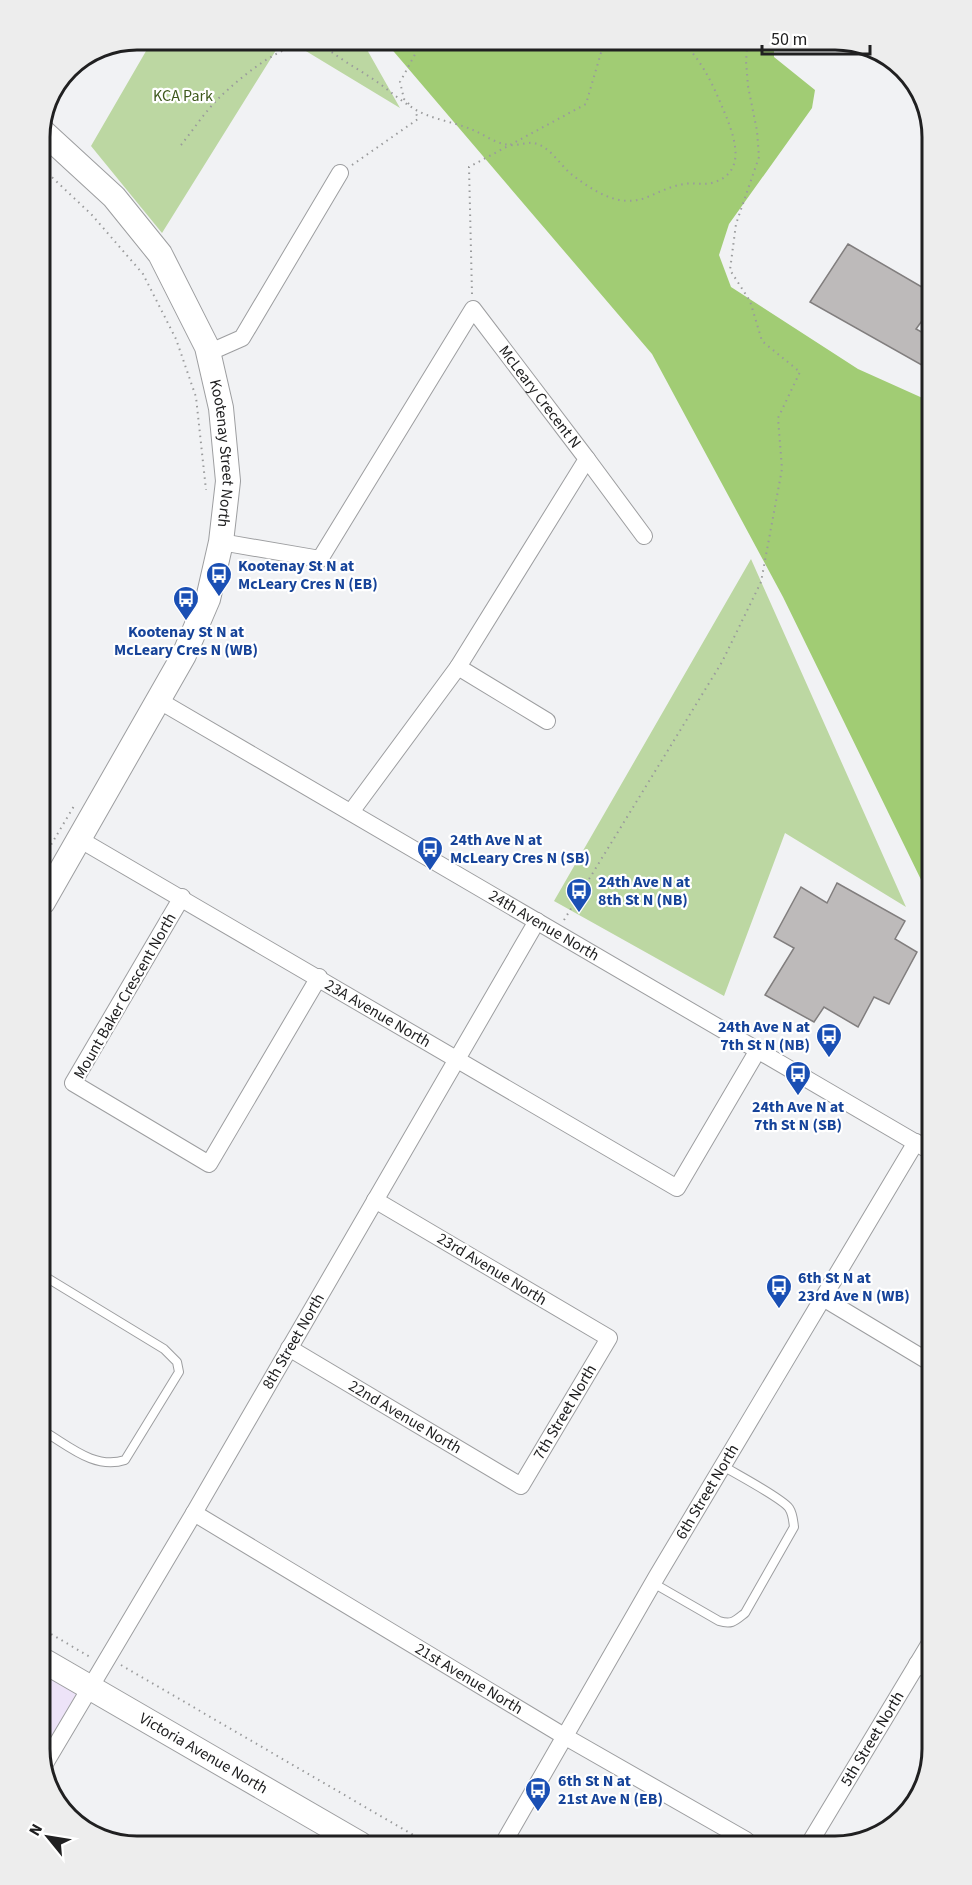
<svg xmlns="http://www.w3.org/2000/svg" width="972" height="1885" viewBox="0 0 972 1885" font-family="'Source Sans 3',sans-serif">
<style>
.commercial{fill:#ede3f8}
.green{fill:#bcd7a2}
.forest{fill:#a1cc74}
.building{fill:#bdbaba;stroke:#817e7e;stroke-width:1.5}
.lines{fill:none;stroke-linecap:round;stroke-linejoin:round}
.lane-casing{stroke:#9d9ea0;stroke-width:10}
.street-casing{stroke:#9d9ea0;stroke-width:18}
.secondary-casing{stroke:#9d9ea0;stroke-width:26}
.path{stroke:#9a9b9c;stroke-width:2;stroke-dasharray:1.5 4.5;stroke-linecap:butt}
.lane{stroke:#fff;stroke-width:8}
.street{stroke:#fff;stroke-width:16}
.secondary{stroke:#fff;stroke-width:24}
.labels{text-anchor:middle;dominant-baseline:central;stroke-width:4.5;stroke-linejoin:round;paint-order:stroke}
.park-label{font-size:16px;fill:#3d581c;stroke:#fff}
.street-label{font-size:16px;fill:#202021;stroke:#fff}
.transit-label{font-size:16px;font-weight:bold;fill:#164399;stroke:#fff;text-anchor:start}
.rim{fill:none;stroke:#202021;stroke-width:3}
</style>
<rect width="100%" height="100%" fill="#f1f2f4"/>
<!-- commercial -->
<path class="commercial" d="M46,1654L92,1681L46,1759Z"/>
<!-- green -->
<path class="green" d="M153,39H283L162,233L91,146Z
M286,39H361L400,108Z
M751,559L906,907L785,833L724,996L554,901Z"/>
<!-- forest -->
<path class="forest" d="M383,39H774V57L815,90L812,108L729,224L719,255L731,287L858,369L927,400L929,896L783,597L652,354Z"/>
<!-- building -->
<path class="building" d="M848,244L927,290V314L916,329L927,335V368L810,302Z
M837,883L905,921L895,939L917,952L889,1004L874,997L858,1027L824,1007L814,1022L765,995L794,948L774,937L801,887L827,903Z"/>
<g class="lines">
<defs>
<path id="lane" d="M44,1276L164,1349L177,1362L179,1372L125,1460C95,1470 69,1446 45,1432
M653,1583L719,1621C732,1625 735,1621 745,1613L794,1527C793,1520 793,1514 789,1508C782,1498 736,1474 723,1466"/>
<g id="street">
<path d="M208,353L242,338L340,173"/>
<path d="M587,459L644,536"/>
<path id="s1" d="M221,542L320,559L473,309L587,459L458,667L351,812"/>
<path d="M458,667L547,721"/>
<path id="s2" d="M158,700L930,1151"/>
<path id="s3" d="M79,839L677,1188L758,1050"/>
<path d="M182,897L73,1083L209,1164L319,977"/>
<path d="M823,1298L931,1363"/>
<path id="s4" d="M289,1348L521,1486L609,1338L375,1200"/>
<path id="s5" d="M194,1513L564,1736L746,1840"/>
<path d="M917,1664L933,1673"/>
<path id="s6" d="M46,1762L194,1513L537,921"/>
<path id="s7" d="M812,1839L933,1638"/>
<path id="s8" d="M504,1842L657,1576L916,1142"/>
</g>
<g id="secondary">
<path id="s9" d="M40,129L114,197L160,254L207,347L221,408L228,481L221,542L208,599L184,655L43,902"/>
<path id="s10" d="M46,1662L360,1844"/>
</g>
</defs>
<!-- lane casing -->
<use href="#lane" class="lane-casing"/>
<!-- street casing -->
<use href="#street" class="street-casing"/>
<!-- secondary casing -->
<use href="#secondary" class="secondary-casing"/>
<!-- path -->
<path class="path" d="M409,104L404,99L400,82L419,47V39
M181,145C194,129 206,110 221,96C240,78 282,42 310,44C324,45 334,54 346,62C357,69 369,76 380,84C391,92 401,101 413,108C429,119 455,122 473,130C485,135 496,144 510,145C518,146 526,142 533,143C549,145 560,165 571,174C592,190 618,208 645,198C658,193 670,186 684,184C694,182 705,186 715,182C746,171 735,139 726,116C713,85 704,63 680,39
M39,165L92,215L143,274L176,339L196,397L206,490
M352,165L418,119L415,110
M472,294L469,167L586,104L605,39
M42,860L74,806
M564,920L722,662L761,582L782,469L778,418L800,372L762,341L750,301L730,270L736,224L759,157L757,131L748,86L746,61L748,39
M46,1631L90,1657
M121,1665L427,1843"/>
<!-- lane -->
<use href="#lane" class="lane"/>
<!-- street -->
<use href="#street" class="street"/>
<!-- secondary -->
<use href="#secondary" class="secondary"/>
</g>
<!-- icons -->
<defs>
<symbol id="bus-pin" viewBox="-11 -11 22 30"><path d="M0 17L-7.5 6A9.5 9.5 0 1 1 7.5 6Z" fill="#1a4fb4" stroke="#fff"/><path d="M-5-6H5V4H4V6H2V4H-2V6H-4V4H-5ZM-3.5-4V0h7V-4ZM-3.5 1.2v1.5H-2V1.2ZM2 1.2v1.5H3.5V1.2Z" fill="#fff"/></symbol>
</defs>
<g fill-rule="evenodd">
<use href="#bus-pin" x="204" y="560" width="30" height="40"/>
<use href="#bus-pin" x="171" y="584" width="30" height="40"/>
<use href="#bus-pin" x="415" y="834" width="30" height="40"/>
<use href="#bus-pin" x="564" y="876" width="30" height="40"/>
<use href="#bus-pin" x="814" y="1021" width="30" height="40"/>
<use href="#bus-pin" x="783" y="1059" width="30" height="40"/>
<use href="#bus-pin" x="764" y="1272" width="30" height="40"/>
<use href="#bus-pin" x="523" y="1775" width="30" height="40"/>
</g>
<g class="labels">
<!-- park labels -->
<g class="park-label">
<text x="183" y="96">KCA Park</text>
</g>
<!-- street labels -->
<g class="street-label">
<text stroke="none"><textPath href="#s1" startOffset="504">McLeary Crecent N</textPath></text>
<text stroke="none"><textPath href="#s9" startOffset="386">Kootenay Street North</textPath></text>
<text stroke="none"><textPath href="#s2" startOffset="447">24th Avenue North</textPath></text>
<text transform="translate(125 996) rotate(-60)">Mount Baker Crescent North</text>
<text stroke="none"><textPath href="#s3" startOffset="346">23A Avenue North</textPath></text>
<text transform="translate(492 1269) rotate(31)">23rd Avenue North</text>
<text stroke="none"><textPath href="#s6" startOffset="488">8th Street North</textPath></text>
<text stroke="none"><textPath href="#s4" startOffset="356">7th Street North</textPath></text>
<text stroke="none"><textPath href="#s4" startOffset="135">22nd Avenue North</textPath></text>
<text stroke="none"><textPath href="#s8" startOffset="405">6th Street North</textPath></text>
<text stroke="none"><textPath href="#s5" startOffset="321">21st Avenue North</textPath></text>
<text stroke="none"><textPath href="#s7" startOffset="117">5th Street North</textPath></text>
<text stroke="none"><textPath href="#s10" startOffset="182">Victoria Avenue North</textPath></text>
</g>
<!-- transit labels -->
<g class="transit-label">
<text x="238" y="566">Kootenay St N at<tspan x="238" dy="18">McLeary Cres N (EB)</tspan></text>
<text x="186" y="632" text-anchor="middle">Kootenay St N at<tspan x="186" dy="18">McLeary Cres N (WB)</tspan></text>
<text x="450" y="840">24th Ave N at<tspan x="450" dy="18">McLeary Cres N (SB)</tspan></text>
<text x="598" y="882">24th Ave N at<tspan x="598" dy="18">8th St N (NB)</tspan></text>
<text x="810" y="1027" text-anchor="end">24th Ave N at<tspan x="810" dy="18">7th St N (NB)</tspan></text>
<text x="798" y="1107" text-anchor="middle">24th Ave N at<tspan x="798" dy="18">7th St N (SB)</tspan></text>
<text x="798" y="1278">6th St N at<tspan x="798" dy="18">23rd Ave N (WB)</tspan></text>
<text x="558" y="1781">6th St N at<tspan x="558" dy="18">21st Ave N (EB)</tspan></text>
</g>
</g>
<!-- crop -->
<path d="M0 0H972V1885H0ZM137 50H835A87 87 0 0 1 922 137V1749A87 87 0 0 1 835 1836H137A87 87 0 0 1 50 1749V137A87 87 0 0 1 137 50Z" fill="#ededed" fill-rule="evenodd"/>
<path class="rim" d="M137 50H835A87 87 0 0 1 922 137V1749A87 87 0 0 1 835 1836H137A87 87 0 0 1 50 1749V137A87 87 0 0 1 137 50Z"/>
<!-- north arrow -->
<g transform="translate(48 1837) rotate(300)" stroke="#ffffff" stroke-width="4.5" paint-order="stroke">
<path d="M0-4.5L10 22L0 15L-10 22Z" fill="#202021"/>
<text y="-9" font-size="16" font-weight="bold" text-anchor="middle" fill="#202021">N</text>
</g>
<!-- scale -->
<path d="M762 45v9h108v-9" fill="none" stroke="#202021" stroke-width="3"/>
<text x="771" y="45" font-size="18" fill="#202021" stroke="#ffffff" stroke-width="4.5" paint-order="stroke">50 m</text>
</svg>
